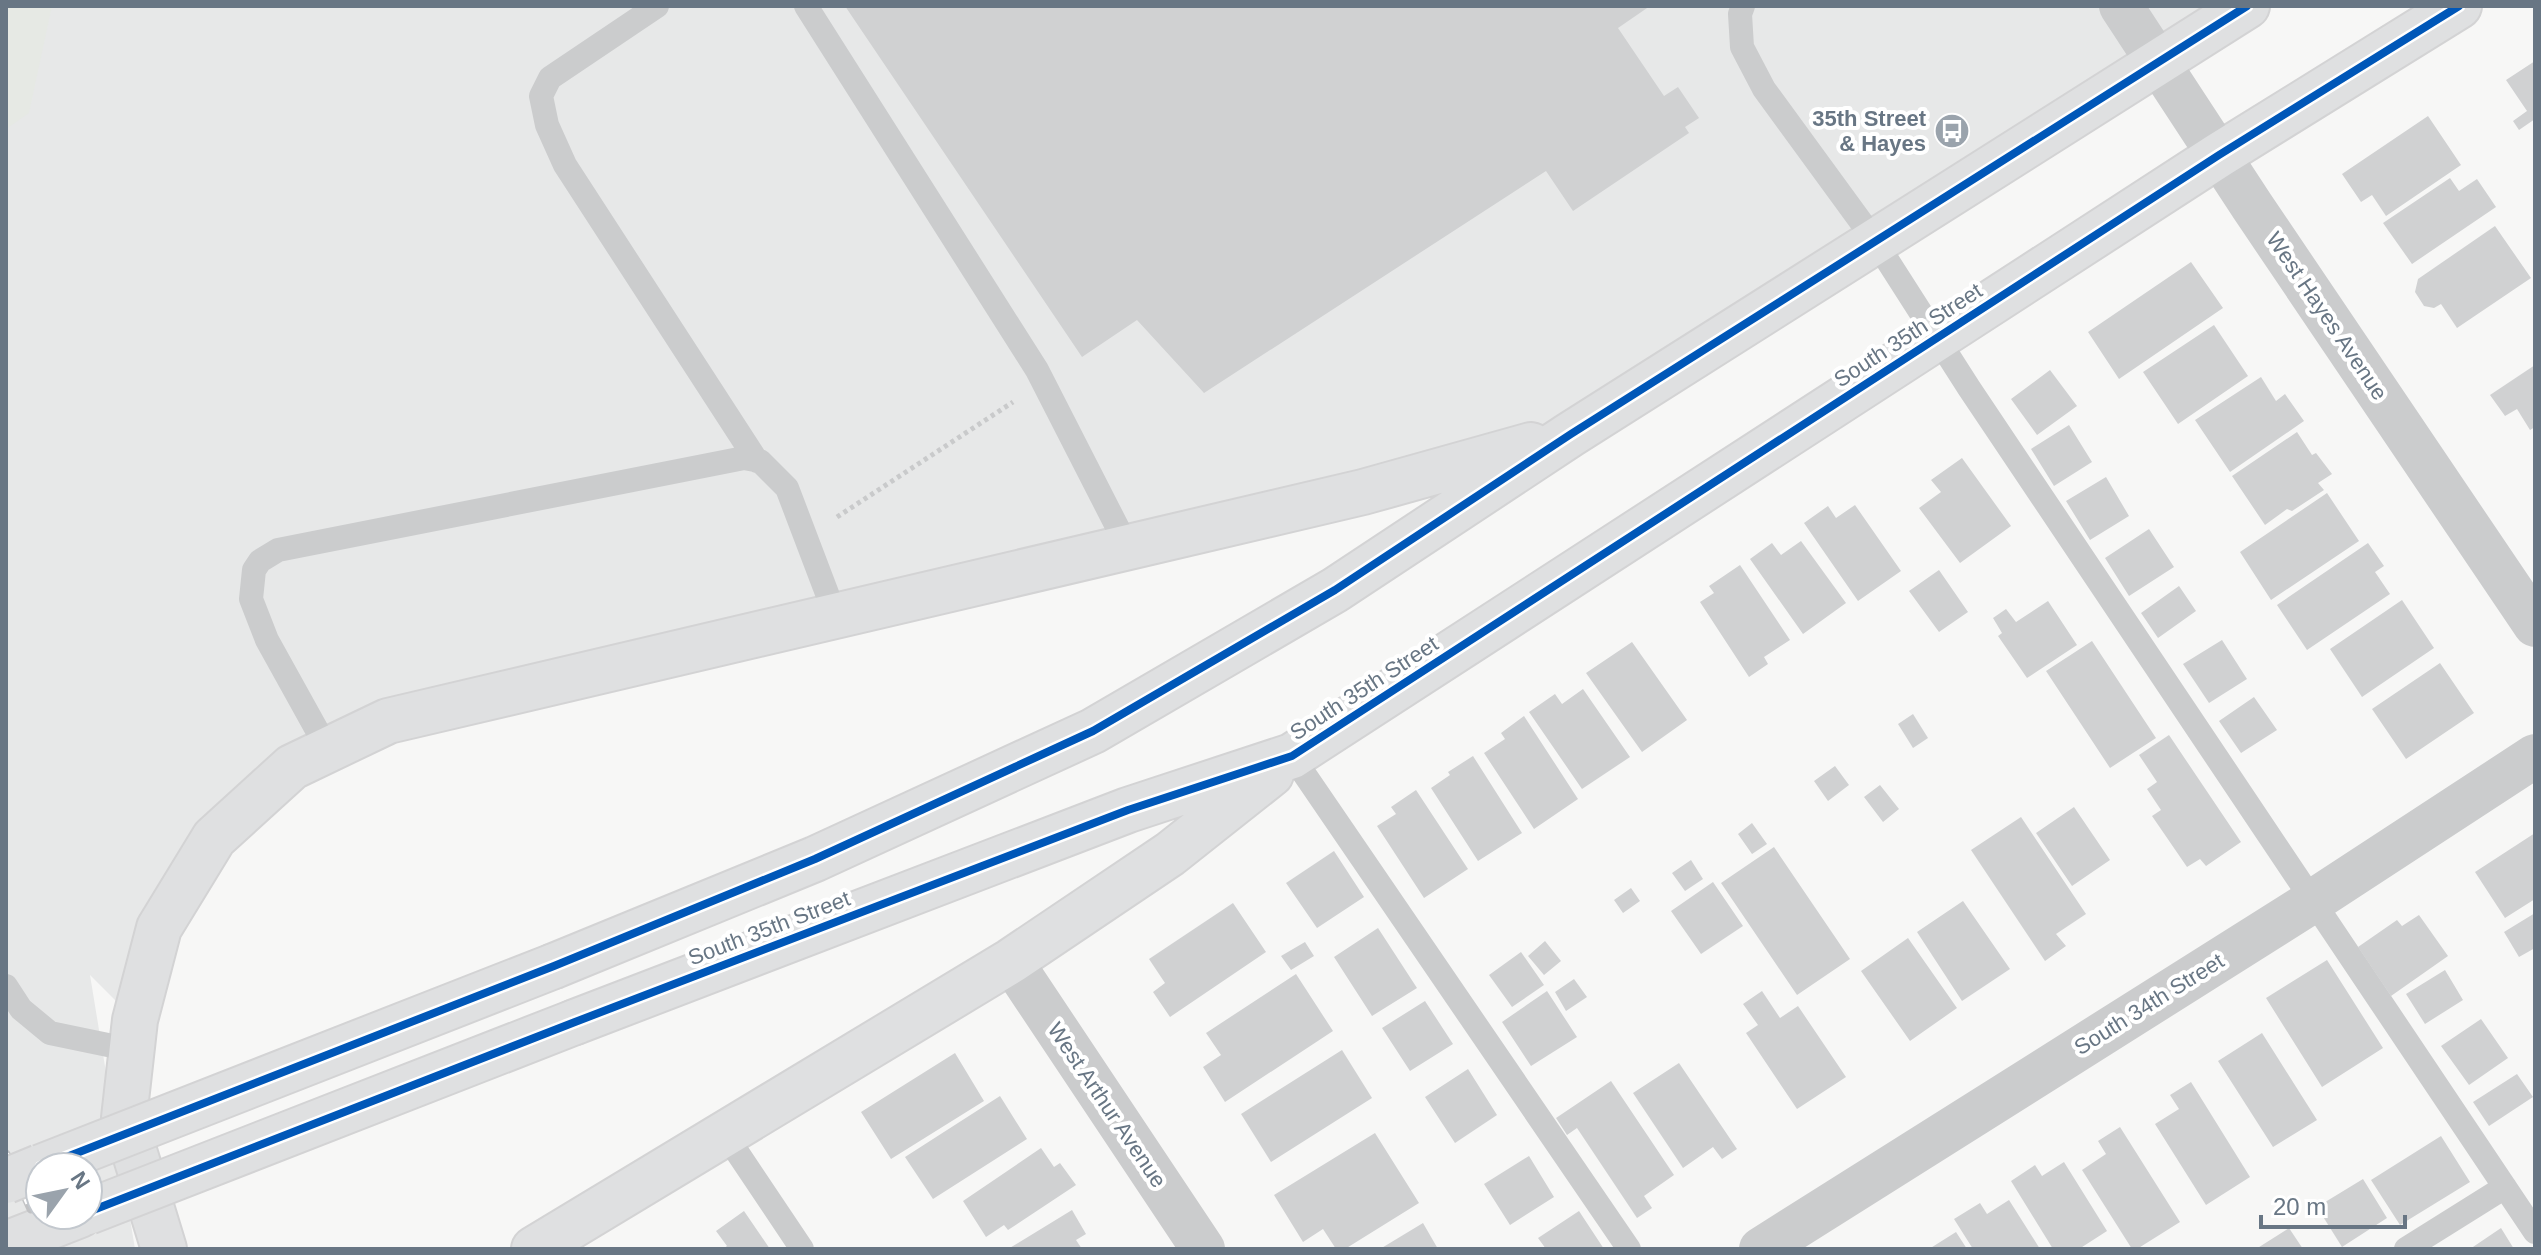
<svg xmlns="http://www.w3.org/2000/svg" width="2541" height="1255" viewBox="0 0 2541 1255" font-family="Helvetica,sans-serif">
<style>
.built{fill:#e7e8e8;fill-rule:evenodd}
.green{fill:#e6e9e4}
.building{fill:#d0d1d2}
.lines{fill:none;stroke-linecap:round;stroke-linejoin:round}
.secondary-casing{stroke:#d3d3d4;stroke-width:48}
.path{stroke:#c9cacb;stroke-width:5;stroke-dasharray:4 4;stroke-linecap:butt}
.lane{stroke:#cbcccd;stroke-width:24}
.street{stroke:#cbcccd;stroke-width:44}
.secondary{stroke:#dfe0e1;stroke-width:44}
.rail-casing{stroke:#c1c2c4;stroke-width:9}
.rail{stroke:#fff;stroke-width:6;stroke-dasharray:18;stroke-linecap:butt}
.secondary-bridge-casing{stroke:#d3d3d4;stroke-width:48;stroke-linecap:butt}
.secondary-bridge{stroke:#dfe0e1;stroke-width:44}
.cycleway-casing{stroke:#fff;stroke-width:13}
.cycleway{stroke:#0057b8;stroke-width:8}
.labels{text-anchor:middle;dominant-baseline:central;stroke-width:8;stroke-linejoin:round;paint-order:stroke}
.poi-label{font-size:22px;font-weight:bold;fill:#687684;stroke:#fff;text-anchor:end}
.street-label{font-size:22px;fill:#687684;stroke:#fff}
</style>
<rect width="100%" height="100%" fill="#f7f7f6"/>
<!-- built -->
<path class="built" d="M40,6H2247L1571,434L388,721L214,838L135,1020L90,975L135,1249H6V29ZM40,1167H88V1215H40Z"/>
<!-- green -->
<path class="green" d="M6,6H52L29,113L6,129Z"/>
<!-- building -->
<path class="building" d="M845,6H1650L1618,28L1664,96L1678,87L1699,118L1685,127L1689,133L1573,211L1546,171L1204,393L1137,320L1082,357Z
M2535,61V119L2519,130L2513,121L2527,111L2506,80Z
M2428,116L2461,165L2386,216L2372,195L2361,202L2342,174Z
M2450,178L2459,191L2477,179L2496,207L2412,264L2383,223Z
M2495,226L2531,278L2457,328L2441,304L2434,308L2424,306L2415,292L2418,279Z
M2191,262L2223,308L2119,379L2088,332Z
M2214,325L2248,376L2178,424L2143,372Z
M2535,365V427L2530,430L2517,409L2505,416L2490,395Z
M2050,370L2077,406L2037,435L2011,399Z
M2261,377L2276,401L2285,394L2304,421L2230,472L2195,420Z
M2069,425L2092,462L2054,486L2031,449Z
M2297,432L2312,455L2316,453L2332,474L2318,483L2324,490L2292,511L2287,509L2265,525L2232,476Z
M1962,458L2011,526L1960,563L1919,508L1941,492L1931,480Z
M2106,477L2129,516L2090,540L2066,501Z
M2327,493L2359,541L2271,600L2240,552Z
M1855,505L1901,571L1858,601L1804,523L1828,506L1836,518Z
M2149,529L2174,567L2129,596L2105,558Z
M1801,541L1846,603L1803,634L1750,559L1772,543L1781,555Z
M2368,543L2384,566L2375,572L2390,594L2307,650L2277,605Z
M1740,565L1790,640L1764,657L1768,664L1749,677L1700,602L1714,593L1709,586Z
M1939,570L1968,612L1939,632L1909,591Z
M2179,586L2196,611L2158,638L2141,613Z
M2402,600L2434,648L2362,697L2330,649Z
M2048,601L2077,645L2027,678L1998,636L2002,633L1993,618L2006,609L2016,622Z
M2222,640L2247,679L2209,703L2183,664Z
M2092,641L2156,738L2110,768L2046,671Z
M1632,642L1687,720L1642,752L1586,673Z
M2440,663L2474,713L2406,759L2372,709Z
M1583,689L1630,757L1582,789L1529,712L1555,694L1562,704Z
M2254,697L2277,730L2241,753L2219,721Z
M1913,714L1928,738L1913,748L1898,724Z
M1524,716L1578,799L1534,829L1484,753L1505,739L1501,733Z
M2169,735L2241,842L2206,866L2200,859L2187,867L2152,816L2161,810L2147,789L2157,782L2139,755Z
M1473,756L1522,833L1478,861L1431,788L1450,775L1448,772Z
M1835,766L1849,785L1828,801L1814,781Z
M1880,785L1899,809L1883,822L1864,797Z
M1416,790L1468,869L1424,898L1377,826L1396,814L1391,807Z
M2074,807L2110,860L2072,886L2036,833Z
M2021,817L2086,914L2056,934L2066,946L2045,961L1971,850Z
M1752,823L1767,844L1752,854L1738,834Z
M2535,833V899L2505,918L2475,872Z
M1774,847L1850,959L1797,995L1721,883Z
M1334,851L1364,897L1317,928L1286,883Z
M1691,860L1703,879L1685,891L1672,873Z
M1713,882L1743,926L1701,954L1671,911Z
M1631,888L1640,901L1623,913L1614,900Z
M1963,901L2010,969L1962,1001L1917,932Z
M1233,903L1266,952L1170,1017L1153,992L1165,983L1149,959Z
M2535,913V948L2519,957L2504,932Z
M2419,915L2448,956L2391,996L2358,947L2397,920L2402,926Z
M1378,928L1417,988L1372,1016L1334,957Z
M1908,938L1957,1008L1910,1041L1861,971Z
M1545,941L1561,961L1544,975L1528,956Z
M1305,942L1314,956L1291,970L1281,956Z
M1521,952L1544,985L1512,1007L1489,975Z
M2327,960L2383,1048L2322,1087L2266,998Z
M2445,970L2463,1000L2425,1024L2406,994Z
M1296,974L1333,1031L1225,1102L1203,1067L1221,1055L1206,1033Z
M1574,979L1587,997L1566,1011L1555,992Z
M1547,991L1577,1037L1531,1066L1502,1022Z
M1762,991L1780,1018L1798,1006L1846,1077L1797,1109L1746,1033L1758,1025L1743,1004Z
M1425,1001L1453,1044L1410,1071L1382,1028Z
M2481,1019L2508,1058L2469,1085L2441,1046Z
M2262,1033L2317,1120L2273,1147L2218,1061Z
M1342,1050L1372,1098L1271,1162L1241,1114Z
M955,1053L984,1101L891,1159L861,1112Z
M1679,1063L1737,1149L1722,1159L1713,1147L1683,1168L1633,1093Z
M1468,1069L1497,1115L1455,1143L1425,1097Z
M2517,1074L2533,1097L2489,1126L2473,1102Z
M1611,1081L1674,1175L1644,1196L1652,1208L1637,1218L1577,1128L1567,1135L1556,1118Z
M2191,1082L2250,1177L2206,1205L2155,1124L2179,1109L2170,1095Z
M1000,1096L1027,1139L933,1199L905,1157Z
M2120,1127L2180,1222L2137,1249H2132L2082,1170L2106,1154L2098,1141Z
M1375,1133L1419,1203L1345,1249H1336L1323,1229L1303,1242L1274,1195Z
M2441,1136L2470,1182L2400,1225L2371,1180Z
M1041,1148L1054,1167L1060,1163L1076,1185L1008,1230L1004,1225L986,1237L963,1201Z
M1529,1156L1554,1197L1510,1225L1484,1184Z
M2064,1162L2107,1231L2079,1249H2053L2011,1181L2035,1165L2042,1176Z
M2363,1179L2387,1218L2342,1247L2317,1207Z
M2009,1200L2040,1249H1973L1954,1219L1980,1203L1987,1214Z
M1072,1210L1086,1234L1076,1240L1082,1249H1008Z
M744,1211L770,1249H723L727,1246L716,1231Z
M1579,1211L1604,1249H1546L1538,1238Z
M1423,1223L1438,1249H1380Z
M2289,1228L2303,1249H2256Z
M2501,1228L2514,1249H2470Z
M1956,1232L1967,1249H1929Z"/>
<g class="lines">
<defs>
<path id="secondary" d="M554,966L815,859L1093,731L1335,590L1571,434L2247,6
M575,1022L1128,810L1292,756L2219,155L2459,6
M6,1244L80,1215
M164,1249L124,1118L135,1020L159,928L214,838L292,767L388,721L1363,492L1531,445
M534,1249L1011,961L1170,854L1271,774"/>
</defs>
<!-- secondary casing -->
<use href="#secondary" class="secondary-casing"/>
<!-- path -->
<path class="path" d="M837,517L1013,402"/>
<!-- lane -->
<path class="lane" d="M657,6L550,78L541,96L547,125L565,165L757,461
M806,6L1037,370L1128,548
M1743,6L1740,14L1742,47L1764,89L1875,241L1969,388L2535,1232
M328,750L267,640L251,599L254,570L260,561L278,550L744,458L760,461L787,488L836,617
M1292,756L1629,1249
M6,986L21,1009L50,1033L132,1050
M725,1134L802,1249
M2406,1249L2505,1187"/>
<!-- street -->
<path class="street" d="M2121,6L2252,206L2535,625
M1011,961L1203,1249
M1761,1249L2313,901L2535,756"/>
<!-- secondary -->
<use href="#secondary" class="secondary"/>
<defs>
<path id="rail" d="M6,1154L31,1209"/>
</defs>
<!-- rail casing -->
<use href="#rail" class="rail-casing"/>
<!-- rail -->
<use href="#rail" class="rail"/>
<defs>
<path id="secondary-bridge" d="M41,1167L554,966
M6,1181L40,1167
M88,1212L575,1022"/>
</defs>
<!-- secondary-bridge casing -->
<use href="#secondary-bridge" class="secondary-bridge-casing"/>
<!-- secondary-bridge -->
<use href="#secondary-bridge" class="secondary-bridge"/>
<defs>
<path id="cycleway" d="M41,1167L554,966L815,859L1093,731L1335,590L1571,434L2247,6
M88,1212L575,1022L1128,810L1292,756L2219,155L2459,6"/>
</defs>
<!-- cycleway casing -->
<use href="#cycleway" class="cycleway-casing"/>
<!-- cycleway -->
<use href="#cycleway" class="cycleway"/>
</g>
<!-- icons -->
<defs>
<symbol id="bus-disc" viewBox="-11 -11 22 22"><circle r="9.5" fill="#9aa3ac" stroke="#fff"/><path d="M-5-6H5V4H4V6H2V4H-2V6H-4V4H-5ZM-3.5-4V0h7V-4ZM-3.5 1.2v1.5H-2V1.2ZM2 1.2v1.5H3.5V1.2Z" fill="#fff"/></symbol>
</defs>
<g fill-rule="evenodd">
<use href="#bus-disc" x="1932" y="111" width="40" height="40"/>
</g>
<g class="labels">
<!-- poi labels -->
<g class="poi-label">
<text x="1926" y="118">35th Street<tspan x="1926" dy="25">&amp; Hayes</tspan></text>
</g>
<!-- street labels -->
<g class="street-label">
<text transform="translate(2327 316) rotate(56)">West Hayes Avenue</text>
<text transform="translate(1908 335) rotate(-33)">South 35th Street</text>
<text transform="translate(1364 688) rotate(-33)">South 35th Street</text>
<text transform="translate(769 928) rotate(-21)">South 35th Street</text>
<text transform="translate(2149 1004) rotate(-32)">South 34th Street</text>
<text transform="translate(1107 1105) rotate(56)">West Arthur Avenue</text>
</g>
</g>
<!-- border -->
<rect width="2541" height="1255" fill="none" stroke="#687684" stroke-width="16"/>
<!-- north arrow -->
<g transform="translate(64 1191) rotate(57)"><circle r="38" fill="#ffffff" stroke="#c3c8ce" stroke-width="2"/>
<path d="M0-6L14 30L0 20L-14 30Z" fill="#9aa3ac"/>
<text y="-12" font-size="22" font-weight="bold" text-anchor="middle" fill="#687684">N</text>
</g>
<!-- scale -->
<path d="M2261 1215v12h144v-12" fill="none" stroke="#687684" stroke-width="4"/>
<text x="2273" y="1215" font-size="24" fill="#687684" stroke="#ffffff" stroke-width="6" paint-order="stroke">20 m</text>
</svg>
